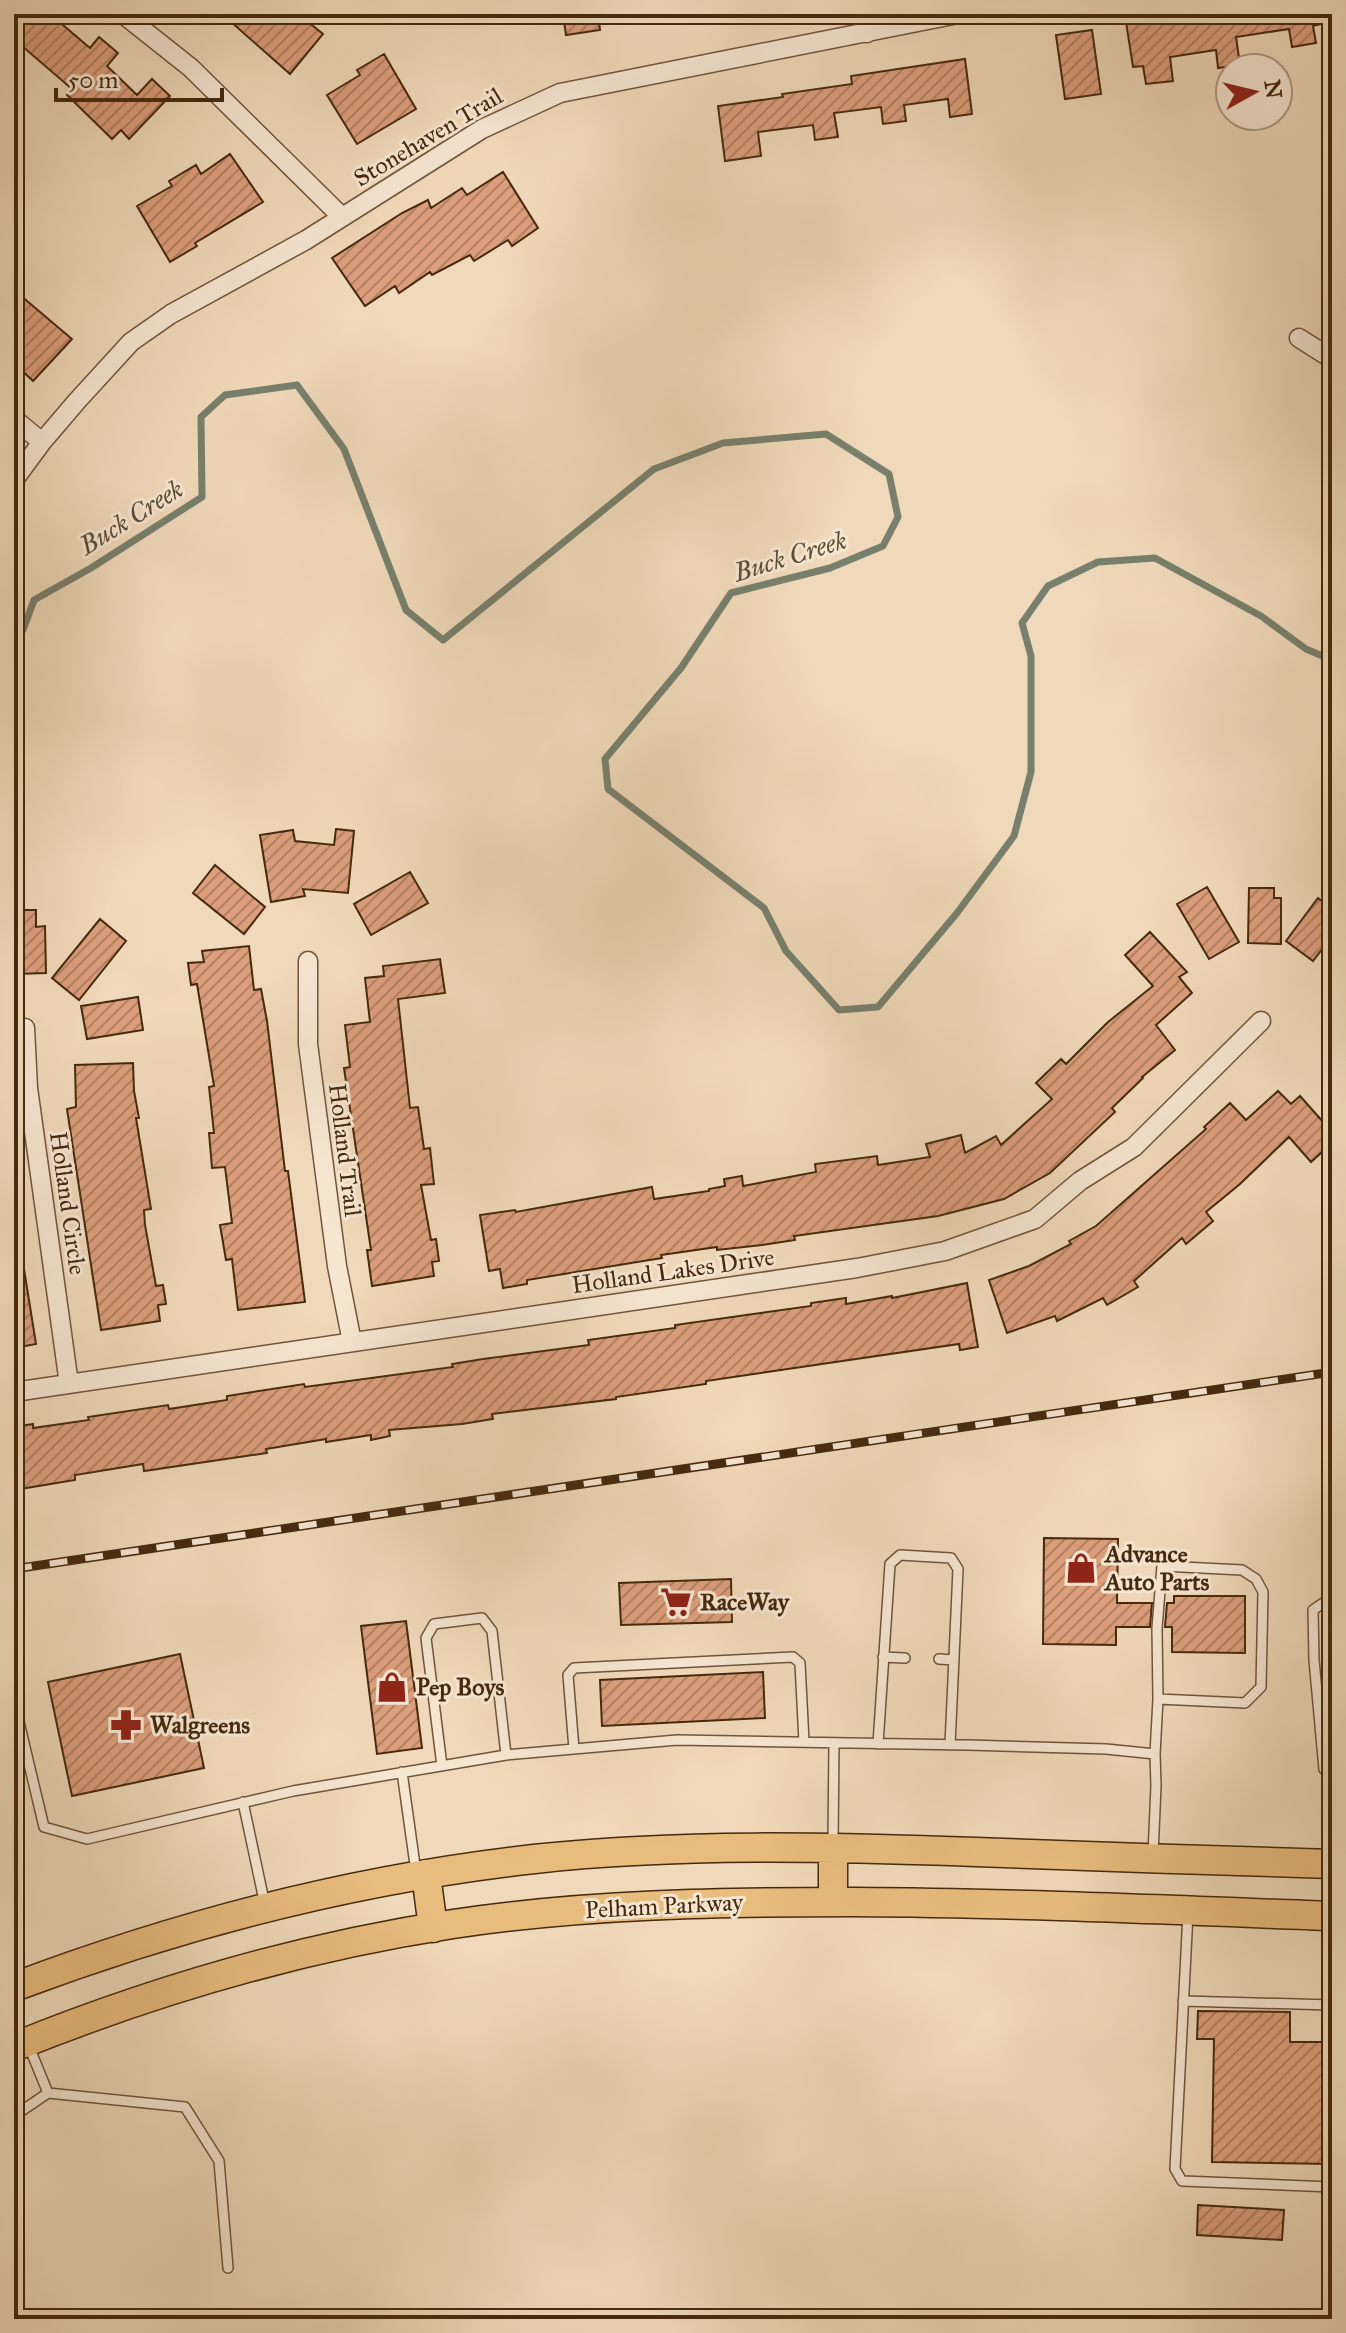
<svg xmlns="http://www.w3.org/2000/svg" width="1346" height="2333" viewBox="0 0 1346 2333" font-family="'IM FELL Great Primer',serif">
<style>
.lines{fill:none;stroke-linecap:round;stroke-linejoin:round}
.stream{stroke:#78806d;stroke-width:7}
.building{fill:url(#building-hatch);stroke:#46290e;stroke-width:2}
.service-casing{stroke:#705539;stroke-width:12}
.minor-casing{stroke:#705539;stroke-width:21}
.primary-casing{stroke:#46290e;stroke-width:31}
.service{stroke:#f5e6d2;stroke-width:9}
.minor{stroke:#f5e6d2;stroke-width:18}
.primary{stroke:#e8bc7d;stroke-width:28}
.rail-casing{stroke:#46290e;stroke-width:9}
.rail{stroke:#f5e6d2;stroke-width:6;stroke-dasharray:18;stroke-linecap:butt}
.labels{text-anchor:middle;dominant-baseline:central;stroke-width:6;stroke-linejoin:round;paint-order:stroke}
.street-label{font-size:24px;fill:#46290e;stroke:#f5e6d2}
.poi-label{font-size:24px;font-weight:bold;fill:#46290e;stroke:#f5e6d2;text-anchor:start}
.water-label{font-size:26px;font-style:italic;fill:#5b4d36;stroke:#f5e6d2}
</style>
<defs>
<pattern id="building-hatch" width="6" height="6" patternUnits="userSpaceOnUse" patternTransform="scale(2)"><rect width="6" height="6" fill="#dc9e7b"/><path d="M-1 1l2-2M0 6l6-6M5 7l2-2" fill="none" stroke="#b48163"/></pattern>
</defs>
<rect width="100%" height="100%" fill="#f0d9ba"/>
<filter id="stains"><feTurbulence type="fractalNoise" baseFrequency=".0025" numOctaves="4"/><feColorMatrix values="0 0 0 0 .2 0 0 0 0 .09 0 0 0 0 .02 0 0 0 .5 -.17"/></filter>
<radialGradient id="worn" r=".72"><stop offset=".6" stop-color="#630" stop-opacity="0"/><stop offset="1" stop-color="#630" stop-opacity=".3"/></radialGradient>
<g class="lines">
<!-- stream -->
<path class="stream" d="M14,637L23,630L34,600L91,568L202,497L201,417L225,395L297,385L344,449L406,610L443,640L654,469L723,443L826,434L889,474L898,517L883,546L830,568L731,593L681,668L605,759L608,789L764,908L786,951L839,1010L878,1007L957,913L1014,836L1031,772V656L1022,623L1048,586L1098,562L1155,558L1261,616L1306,649L1332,660"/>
</g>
<!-- building -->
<path class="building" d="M14,14H50L90,48L99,37L118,53L107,66L137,95L152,79L170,96L129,139L121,130L112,139L67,95L72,89L15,40L21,33L14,27Z
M222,14H298L323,34L290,74Z
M563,14H598L600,30L566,35Z
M1212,14H1320L1321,24L1313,26L1316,43L1292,47L1289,29L1236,37L1240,65L1218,68L1216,50L1170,57L1173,81L1146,84L1143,66L1133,67L1126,22L1164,16L1165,21Z
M1092,30L1101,94L1065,99L1056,35Z
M384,54L416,109L357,144L327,95L360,75L357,70Z
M965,59L972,114L950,117L948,99L904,105L906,121L883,124L881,107L834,113L838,137L815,140L813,125L758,132L761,156L725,161L718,106L783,97L782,94L852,84L851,76Z
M230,154L263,202L195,243L197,246L170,262L137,206L172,186L169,181L196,165L201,174Z
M503,172L538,228L512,246L508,240L474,261L470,255L432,275L430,272L399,293L395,286L365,306L332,258L402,213L428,200L431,208L462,188L467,195Z
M14,290L72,339L33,381L14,363Z
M336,829L354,831L348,893L303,889L305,896L271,902L260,835L293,830L295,841L334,845Z
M215,865L265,907L244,934L193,893Z
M410,872L428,903L371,935L354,904Z
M1207,887L1239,942L1209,959L1177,904Z
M1249,888H1274V898H1281V944L1248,943Z
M1318,898L1332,909V936L1313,961L1286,941Z
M14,910H36V927L45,926L46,973L15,974Z
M100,919L126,941L79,1000L52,978Z
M1150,932L1187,972L1179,977L1192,993L1156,1025L1175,1050L1142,1077L1143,1078L1112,1108L1115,1112L1050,1173L1004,1199L938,1216L794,1236L795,1240L762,1245L717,1250V1247L661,1255L662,1258L527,1280V1284L503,1288L500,1269L489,1271L480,1215L515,1210L516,1212L652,1187L654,1199L709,1191V1189L725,1186L724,1179L742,1176L743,1186L816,1172L815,1164L877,1156L878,1165L930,1157L926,1144L961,1135L965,1153L996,1136L1001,1145L1052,1099L1036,1083L1061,1059L1066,1064L1108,1022L1153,986L1125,955Z
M249,946L254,990L261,989L267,1021L285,1171H288L305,1302L238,1310L232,1259L226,1260L220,1225L232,1223L225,1167L212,1168L209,1133H214L209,1087L214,1086L197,984L191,985L188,963L204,962L202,951Z
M440,959L445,993L398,999L410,1108L418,1107L424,1149L430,1148L434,1184L421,1185L431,1240L436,1239L439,1261L432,1262L434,1276L372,1286L367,1250H371L344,1068L350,1067L345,1025L370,1022L365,978L384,976L383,966Z
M138,997L143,1030L87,1039L81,1006Z
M133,1063L134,1091L139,1118H136L151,1209L144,1210L145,1225L156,1286L163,1285L166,1304L158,1305L160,1321L101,1330L67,1109L76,1107L75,1065Z
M1278,1091L1291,1104L1300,1096L1332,1132V1143L1311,1162L1289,1137L1240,1184L1206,1212L1213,1221L1186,1244L1182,1238L1134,1281L1138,1287L1107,1305L1103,1298L1057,1321L1055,1316L1007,1333L989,1280L1029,1266L1071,1244L1069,1241L1096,1226L1206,1129L1204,1127L1230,1103L1246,1120Z
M14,1269H24L36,1344L14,1348Z
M967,1283L978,1347L960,1350L959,1344L706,1381V1384L616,1397V1399L492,1414L493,1419L462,1424L389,1430L390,1436L371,1440V1435L326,1442V1439L266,1449L267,1453L144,1471L143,1464L75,1475V1480L20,1489L17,1473H14V1427L33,1424V1428L89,1420L88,1417L168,1405L169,1409L227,1400V1396L304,1384L305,1387L453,1367L452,1364L483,1359L589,1345L588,1340L675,1328V1325L811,1306V1303L846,1298V1304L892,1296V1298Z
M1044,1538L1118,1539L1117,1603H1152L1150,1627H1116V1645L1043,1644Z
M731,1579L732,1622L621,1625L619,1583Z
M1174,1596H1245V1653L1172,1652V1627H1165L1167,1603H1174Z
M406,1621L422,1748L377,1754L361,1626Z
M180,1654L204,1768L72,1796L48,1682Z
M763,1672L765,1718L602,1726L600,1680Z
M1198,2011L1290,2012V2042H1332V2164L1212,2162L1214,2039H1197Z
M1198,2205L1284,2210L1282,2240L1197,2235Z"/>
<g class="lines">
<defs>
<path id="service" d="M1332,1597L1313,1610L1314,1660L1324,1769L1332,1770
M883,1657L905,1658
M939,1659L954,1660
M14,1701L44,1827L87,1839L293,1791L506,1755L677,1740L968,1745L1106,1749L1155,1754L1156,1786L1153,1855
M878,1744L890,1564L900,1555L951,1558L958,1569L950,1745
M574,1749L568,1675L574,1668L793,1657L800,1663L804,1742
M1155,1754L1158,1699L1245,1703L1261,1687L1263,1592L1256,1579L1242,1570L1162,1566L1157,1628L1158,1699
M442,1766L426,1638L434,1624L482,1618L492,1631L506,1755
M402,1772L416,1872
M243,1802L265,1905
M833,1843L834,1743
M1188,1913L1175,2169L1182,2181L1332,2187
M1183,2001L1332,2005
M48,2093L185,2107L219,2161L228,2268
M14,2116L48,2093L28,2044"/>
<path id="minor" d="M123,14L191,68L342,217
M860,14L867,33
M1299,338L1332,359
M14,419L42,442
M14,480L42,442L77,401L131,342L171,314L306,240L482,129L560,93L958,14
M308,961V1044L337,1266L352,1342
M25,1028L28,1088L69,1384
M14,1392L857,1268L945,1251L1035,1219L1080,1181L1134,1147L1261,1021"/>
<path id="primary" d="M833,1849V1902
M426,1874L433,1928
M14,1987C184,1923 353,1879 534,1859C681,1843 829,1847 976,1852C1095,1857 1213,1860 1332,1864
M14,2047C155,1990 303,1947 453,1924C586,1904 721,1902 855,1902C1014,1903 1173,1910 1332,1916"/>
</defs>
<!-- service casing -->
<use href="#service" class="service-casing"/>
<!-- minor casing -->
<use href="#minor" class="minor-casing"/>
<!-- primary casing -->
<use href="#primary" class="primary-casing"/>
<!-- service -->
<use href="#service" class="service"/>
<!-- minor -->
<use href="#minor" class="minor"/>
<!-- primary -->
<use href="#primary" class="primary"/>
<defs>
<path id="rail" d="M14,1569L1332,1372"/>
</defs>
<!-- rail casing -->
<use href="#rail" class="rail-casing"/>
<!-- rail -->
<use href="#rail" class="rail"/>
</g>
<!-- icons -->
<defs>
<symbol id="shop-bare" viewBox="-9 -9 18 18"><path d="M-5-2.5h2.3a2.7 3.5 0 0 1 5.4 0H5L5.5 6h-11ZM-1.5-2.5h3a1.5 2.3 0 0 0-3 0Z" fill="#8f2418" stroke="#f5e6d2" stroke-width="2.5" paint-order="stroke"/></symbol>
<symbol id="supermarket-bare" viewBox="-9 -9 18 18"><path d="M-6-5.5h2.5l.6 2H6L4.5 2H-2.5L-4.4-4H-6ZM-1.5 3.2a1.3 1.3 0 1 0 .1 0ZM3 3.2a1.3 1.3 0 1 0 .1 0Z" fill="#8f2418" stroke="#f5e6d2" stroke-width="2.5" paint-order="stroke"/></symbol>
<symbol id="pharmacy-bare" viewBox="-9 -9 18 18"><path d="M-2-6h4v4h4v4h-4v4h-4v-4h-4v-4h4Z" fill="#8f2418" stroke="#f5e6d2" stroke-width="2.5" paint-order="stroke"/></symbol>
</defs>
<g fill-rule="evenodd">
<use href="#shop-bare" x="1059" y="1546" width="44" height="44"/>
<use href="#supermarket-bare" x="654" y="1580" width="44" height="44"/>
<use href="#shop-bare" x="370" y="1665" width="44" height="44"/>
<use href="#pharmacy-bare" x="104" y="1703" width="44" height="44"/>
</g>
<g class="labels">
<!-- street labels -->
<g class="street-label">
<text transform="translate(428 137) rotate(-31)">Stonehaven Trail</text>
<text transform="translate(345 1150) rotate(83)">Holland Trail</text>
<text transform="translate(68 1203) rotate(82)">Holland Circle</text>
<text transform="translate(673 1271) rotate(-8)">Holland Lakes Drive</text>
<text transform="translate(664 1906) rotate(-3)">Pelham Parkway</text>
</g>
<!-- poi labels -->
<g class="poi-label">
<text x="1105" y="1554">Advance<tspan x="1105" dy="28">Auto Parts</tspan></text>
<text x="700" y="1602">RaceWay</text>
<text x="416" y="1687">Pep Boys</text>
<text x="150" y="1725">Walgreens</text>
</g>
<!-- water labels -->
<g class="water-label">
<text transform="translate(131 517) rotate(-32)">Buck Creek</text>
<text transform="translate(790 556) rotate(-17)">Buck Creek</text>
</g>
</g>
<!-- margin -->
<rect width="1346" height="2333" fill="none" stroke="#f0d9ba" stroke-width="48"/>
<rect x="16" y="16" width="1314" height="2301" fill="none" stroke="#46290e" stroke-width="4"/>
<rect x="24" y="24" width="1298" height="2285" fill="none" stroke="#46290e" stroke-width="2"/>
<!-- north arrow -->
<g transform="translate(1254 92) rotate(82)"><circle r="38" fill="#f5e6d2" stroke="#af9a84" stroke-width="2"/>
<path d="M0-6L14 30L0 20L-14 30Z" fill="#8f2418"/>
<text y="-12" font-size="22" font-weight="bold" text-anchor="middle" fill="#46290e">N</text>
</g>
<!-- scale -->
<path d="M56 88v12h166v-12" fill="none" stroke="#46290e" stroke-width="4"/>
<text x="68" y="88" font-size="24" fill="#46290e" stroke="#f5e6d2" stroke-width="6" paint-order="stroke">50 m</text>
<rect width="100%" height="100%" filter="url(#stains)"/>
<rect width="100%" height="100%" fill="url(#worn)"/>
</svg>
